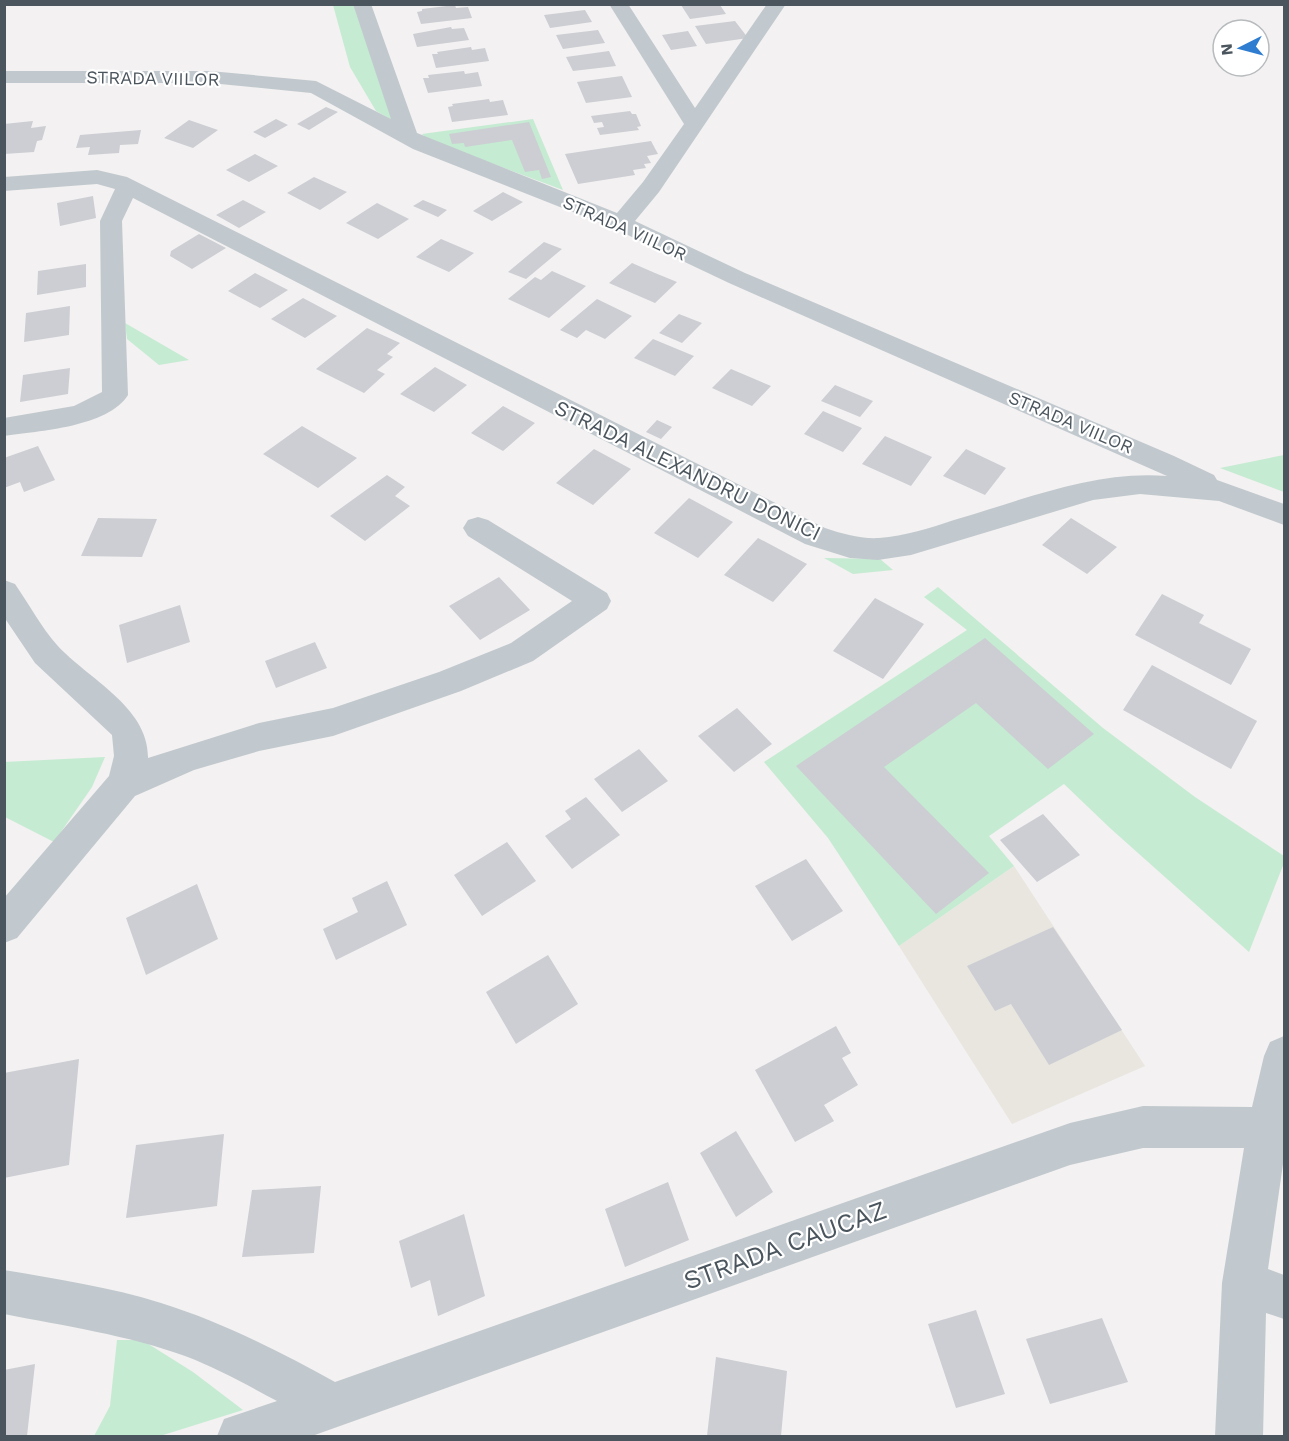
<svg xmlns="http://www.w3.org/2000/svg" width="1289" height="1441" viewBox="0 0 1289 1441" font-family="'Work Sans',sans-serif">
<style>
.commercial{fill:#e9e6e0}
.green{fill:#c5ebd2}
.building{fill:#ccced3}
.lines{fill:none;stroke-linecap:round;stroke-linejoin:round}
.minor{fill:#c1c9ce;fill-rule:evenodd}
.labels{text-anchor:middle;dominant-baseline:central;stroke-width:4.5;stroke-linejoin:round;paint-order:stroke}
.far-street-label{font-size:18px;fill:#4b555d;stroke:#fff}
.street-label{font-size:21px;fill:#4b555d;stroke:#fff}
.near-street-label{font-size:26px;fill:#4b555d;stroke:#fff}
</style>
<rect width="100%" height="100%" fill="#f3f1f1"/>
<!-- commercial -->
<path class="commercial" d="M1014,866L1145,1066L1012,1124L899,946Z"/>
<!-- green -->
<path class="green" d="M333,5H354L392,120L376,111L350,67Z
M533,119L563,190L427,139L422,134Z
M125,323L189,360L159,365L127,339Z
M1284,455V492L1220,468Z
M824,558L880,559L893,570L853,574Z
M938,587L1103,728L1195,797L1284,856V863L1249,952L1110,828L1064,784L989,836L1014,866L899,946L828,838L764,762L967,630L924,597Z
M105,757L92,787L54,842L5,817L4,762Z
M117,1340H142L193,1372L243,1410L160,1436H94L110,1406Z"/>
<!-- building -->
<path class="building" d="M455,5L456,8L468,7L472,18L421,24L417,12L422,11V9Z
M681,5H720L726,14L690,19Z
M585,10L592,22L550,28L544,15Z
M735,21L748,38L706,44L695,26Z
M451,27L452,29L464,28L469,40L417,47L413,34Z
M598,30L605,43L563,49L556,35Z
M688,31L697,46L671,50L662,35Z
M471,47L472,50L485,48L489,61L436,68L432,54H438L437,52Z
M609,51L616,66L573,71L566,57Z
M464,71L465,74L478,72L482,86L428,93L423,78H429L428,75Z
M622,76L632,97L586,103L577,82Z
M489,99L490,102L503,100L508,115L452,122L448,107L453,106L452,104Z
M326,107L338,112L309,130L297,124Z
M630,111L632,114H636L641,126L637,127L639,130L600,135L597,128L604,127L602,122L594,123L591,116Z
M276,119L288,125L265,138L253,132Z
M189,120L218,130L193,148L164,138Z
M33,121L31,128L46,126L42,140L37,141L34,152L4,154V124Z
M529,122L551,177L542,179L539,170L525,172L512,140L465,147L464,143L452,144L449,134Z
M141,130L138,144L120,145L119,153L88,155L90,147L76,148L80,135Z
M651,141L658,154L647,156L651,163L644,164L646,168L633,170L635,175L578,184L565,154Z
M255,154L278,166L249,182L226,170Z
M314,177L347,192L320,210L287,193Z
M503,192L523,202L492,221L473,211Z
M93,196L96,218L60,226L57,203Z
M243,200L266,212L239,228L216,215Z
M423,200L447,210L438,217L413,206Z
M377,203L409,219L378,239L346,223Z
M199,234L226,248L192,269L170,256L171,251Z
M441,239L474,253L449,272L416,257Z
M544,242L562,249L526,279L508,272Z
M632,263L655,273L677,282L655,303L609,283Z
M86,264V287L37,295L38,271Z
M552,271L586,286L549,318L508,299L535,277L541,280Z
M255,273L288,290L260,308L228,291Z
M303,298L337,316L305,338L271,319Z
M597,299L632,316L605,339L586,330L577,338L560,330Z
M70,306L69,335L24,342L26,313Z
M679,314L702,323L682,343L659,333Z
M367,328L400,343L387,354L393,357L377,370L385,374L364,393L316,369Z
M653,339L694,356L675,376L634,358Z
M435,367L467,385L434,412L400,394Z
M70,368L68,394L20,402L23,375Z
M731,369L771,386L752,406L712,388Z
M835,385L873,401L860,417L821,401Z
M503,406L535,423L503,451L471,433Z
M823,411L862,428L843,452L804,434Z
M657,420L672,427L661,439L646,432Z
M302,426L357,458L318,488L263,454Z
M885,436L932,457L911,486L862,464Z
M38,446L55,480L24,492L20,482L4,488V458Z
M594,449L631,469L593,505L556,483Z
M966,449L1006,468L985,495L943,476Z
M387,475L405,487L395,496L410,506L365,541L330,516Z
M689,498L733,522L698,558L654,533Z
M98,518L157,519L142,557L81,556Z
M1071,518L1117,547L1087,574L1042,545Z
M758,538L807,564L773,602L724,575Z
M499,577L530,610L480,640L449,606Z
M1162,594L1204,615L1199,623L1251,649L1231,685L1135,635Z
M875,598L924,624L883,679L833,651Z
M180,605L190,642L127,663L119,625Z
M985,638L1094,734L1048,769L976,703L884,767L989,873L936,914L796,766Z
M315,642L327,668L276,688L265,661Z
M1152,665L1257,721L1231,769L1123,710Z
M737,708L772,744L734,772L698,736Z
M639,749L668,781L622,812L594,779Z
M586,797L620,835L572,869L545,836L571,819L565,811Z
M1043,814L1080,855L1037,882L1000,840Z
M507,842L536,881L482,916L454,875Z
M806,859L843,911L792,941L755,886Z
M387,881L407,925L336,960L323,929L358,912L352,898Z
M197,884L218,939L146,975L126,918Z
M1053,927L1122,1030L1049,1065L1011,1004L995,1011L967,966Z
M548,955L578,1004L516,1044L486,992Z
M836,1026L851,1053L842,1058L858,1085L824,1105L834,1121L795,1142L755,1070Z
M79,1059L69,1165L4,1178V1073Z
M736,1131L773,1192L736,1217L700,1153Z
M224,1134L217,1206L126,1218L136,1145Z
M668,1182L689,1240L625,1267L605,1209Z
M321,1186L314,1253L242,1257L252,1190Z
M464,1214L485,1296L438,1316L430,1280L411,1288L399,1241Z
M976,1310L1005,1394L956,1408L928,1324Z
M1102,1318L1128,1382L1050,1404L1026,1339Z
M716,1357L787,1371L781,1436H707Z
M35,1364L27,1436H4V1370Z"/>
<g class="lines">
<!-- minor -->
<path class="minor" d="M353,4H371L417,133L617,213L643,182L684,124L609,4H628L695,108L767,4H786L659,192L635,221L745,273L1174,456L1214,475L1217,480L1284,504V525L1219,501L1140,494L1093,500L911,555L878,560L850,558L805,544L133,198L122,221L128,395C108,427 39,431 4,436V418L74,406L102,392L100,221L115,189L97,184L4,191V177L97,170L127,177L825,528C843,534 860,539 879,538C905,536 930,528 954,520C1023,500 1095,470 1167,476L729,283L613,228L413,149L311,93L210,83H4V71H210L316,81L391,119Z
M478,517L488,520L607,593L611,601L607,609L533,661L461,691L333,736L259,751L194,770L135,796L17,938L4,943V898L109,776L114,756L112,735L35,663L4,617V580L15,584C29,604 41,627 57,645C88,679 149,707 148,758L259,723L333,708L439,672L511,643L572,601L468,536L463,528L468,520Z
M1284,1036V1157L1268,1269L1284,1275V1319L1266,1313L1263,1436H1215L1222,1283L1244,1148H1143L1070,1165L312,1436H217L224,1419L277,1401C247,1385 217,1368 185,1356C127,1335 65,1326 4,1314V1270C57,1279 110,1287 161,1303C222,1322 279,1351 335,1382L1070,1123L1143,1106L1252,1107L1264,1056L1270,1042Z"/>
</g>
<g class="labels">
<!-- far-street labels -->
<g class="far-street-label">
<text transform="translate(153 78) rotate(1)">STRADA VIILOR</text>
<text transform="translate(625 228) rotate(24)">STRADA VIILOR</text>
<text transform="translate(1071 422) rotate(23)">STRADA VIILOR</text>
</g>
<!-- street labels -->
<g class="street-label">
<text transform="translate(688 470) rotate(26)">STRADA ALEXANDRU DONICI</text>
</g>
<!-- near-street labels -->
<g class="near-street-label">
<text transform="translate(785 1245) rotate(-20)">STRADA CAUCAZ</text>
</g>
</g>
<!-- border -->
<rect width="1289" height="1441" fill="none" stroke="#4b555d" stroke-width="12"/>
<!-- north arrow -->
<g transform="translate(1241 48) rotate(264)"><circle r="28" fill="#ffffff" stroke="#b7bbbe" stroke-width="1.5"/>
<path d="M0-4.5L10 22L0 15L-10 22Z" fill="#2e7dd1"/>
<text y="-9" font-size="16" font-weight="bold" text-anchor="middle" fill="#4b555d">N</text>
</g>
</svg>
